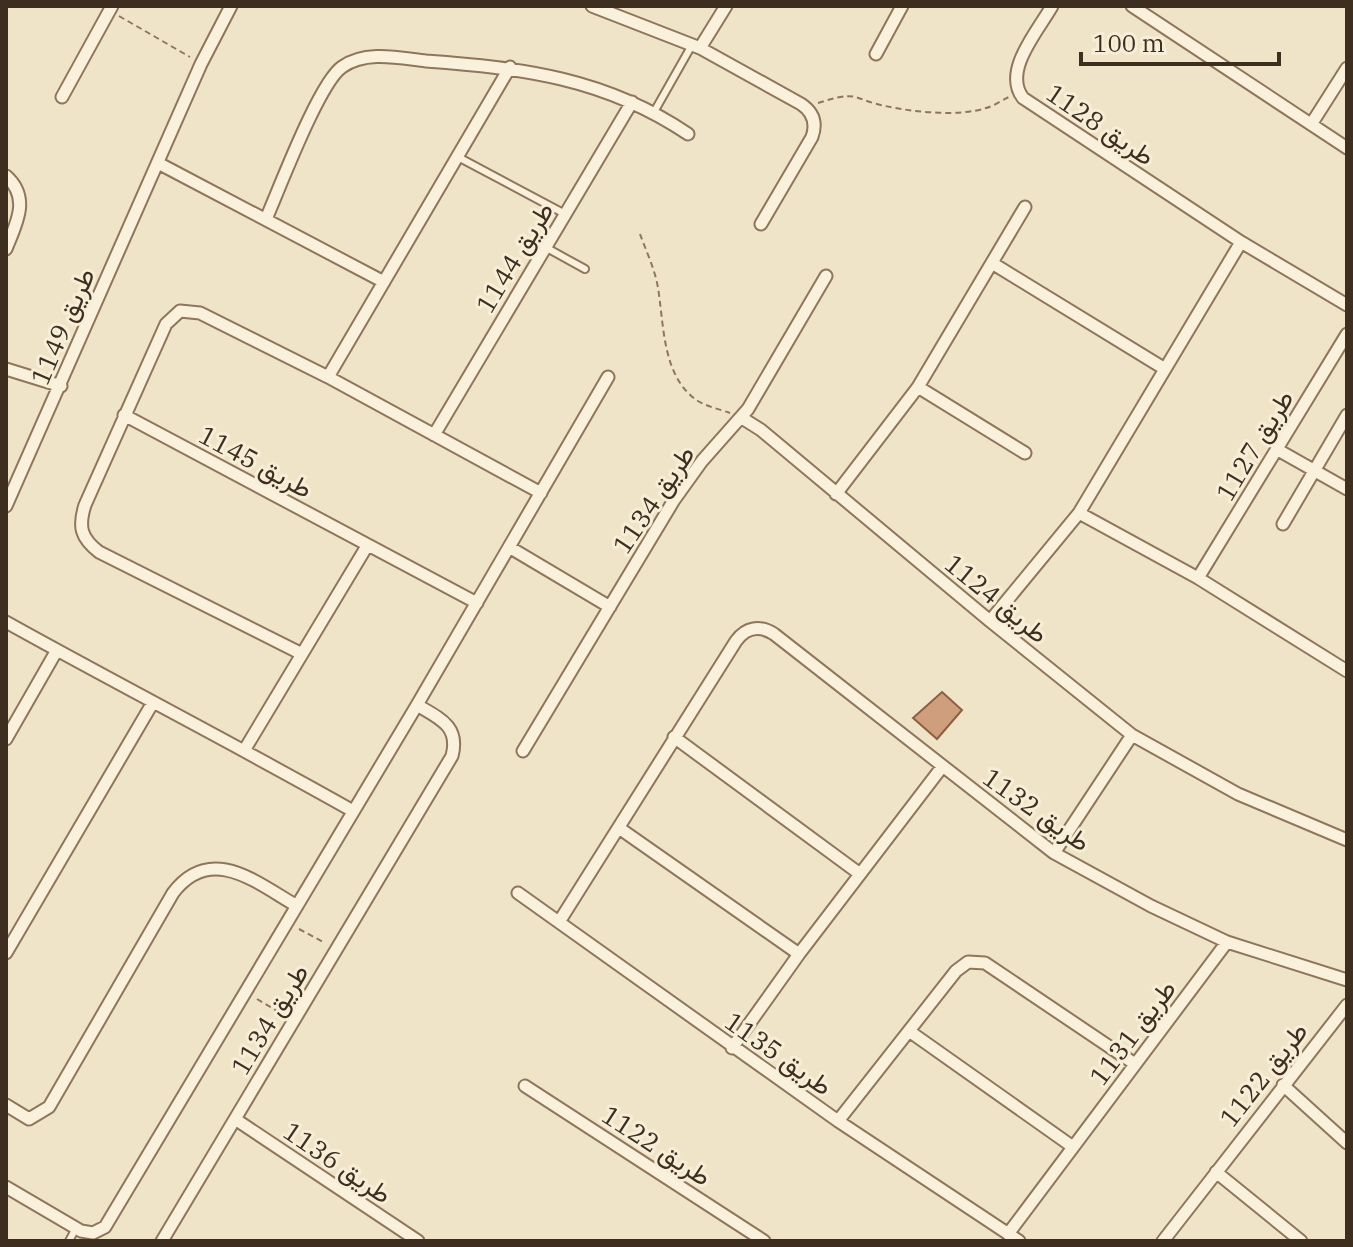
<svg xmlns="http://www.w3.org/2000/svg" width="1353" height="1247" viewBox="0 0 1353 1247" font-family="'IBM Plex Serif',Vazirmatn,serif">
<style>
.building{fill:#cf9f7d;stroke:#8d5f41;stroke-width:2}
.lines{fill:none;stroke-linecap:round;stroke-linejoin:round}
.service-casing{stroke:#8d765c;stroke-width:10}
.minor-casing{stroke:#8d765c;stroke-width:15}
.path{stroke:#8d765c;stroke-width:2;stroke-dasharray:6 4;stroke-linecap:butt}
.service{stroke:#faf1dc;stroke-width:6}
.minor{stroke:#faf1dc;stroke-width:11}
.labels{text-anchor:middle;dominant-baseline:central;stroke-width:6;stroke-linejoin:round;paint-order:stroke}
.street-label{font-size:26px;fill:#3d2e20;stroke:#f7eed8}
</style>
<rect width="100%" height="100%" fill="#f0e4c8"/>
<!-- building -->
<path class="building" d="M942,692L962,710L937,739L913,718Z"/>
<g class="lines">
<defs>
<path id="service" d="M654,112L692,45
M458,157L565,214
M545,247L585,269
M69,1241L76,1228"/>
<path id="minor" d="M592,6L700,48L801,104C813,112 817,123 812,137L761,224
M1052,6C1038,31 1002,71 1023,98L1241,242L1347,305
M1132,6L1347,148
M700,48L726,6
M876,54L902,6
M62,97L112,6
M1312,123L1347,68
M158,163L384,282
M6,176C31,198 16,224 6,249
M266,219C280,187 319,83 342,67C366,50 399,58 426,61C522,68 605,78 688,134
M992,263L1165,369
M6,369L61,386
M328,377L510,67
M918,387L1025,453
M124,415L477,603
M742,418L761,430L990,621L1132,735L1238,794L1347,840
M434,435L632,102
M1278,450L1347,489
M836,494L918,387L1025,207
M6,506L201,64L231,6
M1079,513L1198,578L1347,671
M1283,524L1347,415
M509,547L610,607
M1198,578L1347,334
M990,621L1079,513L1241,242
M6,622C121,686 238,746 353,811
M302,654L99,552C81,538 78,527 85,505L166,324L180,311L200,313L328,377L541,493
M674,737L860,874
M6,739L57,650
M245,749L367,546
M523,751L674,500L702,461L748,409L826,276
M619,828L799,954
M1054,853L1132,735
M518,893L838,1121L1019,1241
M559,922L736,641C746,627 760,625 774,634L1054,853L1151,906L1227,942L1347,980
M6,953L152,704
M909,1031L1073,1147
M732,1048L799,954L942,767
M1283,1085L1347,1143
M525,1086L764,1241
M6,1105L29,1119L49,1107L173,893C211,843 257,883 297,906
M235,1119L418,1241
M838,1121L956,971L968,962L985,963L1135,1064
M1216,1172L1301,1241
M6,1187L81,1231L93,1233L105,1227L417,705L608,377
M1008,1234L1227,942
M162,1241L452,756C460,726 439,718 417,705
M1163,1241L1347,1005"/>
</defs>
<!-- service casing -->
<use href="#service" class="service-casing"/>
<!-- minor casing -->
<use href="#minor" class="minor-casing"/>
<!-- path -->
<path class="path" d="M119,16L190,57
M818,103C859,90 849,98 885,106C913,112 959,117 986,108C994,106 1002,100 1009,97
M640,234C646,251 655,269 658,288C664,324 662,374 695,399C704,406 719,409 730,413
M299,929L325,943
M257,999L282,1014"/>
<!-- service -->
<use href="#service" class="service"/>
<!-- minor -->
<use href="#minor" class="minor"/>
</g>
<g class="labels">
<!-- street labels -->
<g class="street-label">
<text transform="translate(1101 124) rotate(34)">طريق 1128</text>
<text transform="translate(514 257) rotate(-59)">طريق 1144</text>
<text transform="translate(62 326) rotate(-67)">طريق 1149</text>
<text transform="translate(1254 445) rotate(-59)">طريق 1127</text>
<text transform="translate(256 461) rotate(28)">طريق 1145</text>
<text transform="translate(653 499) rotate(-56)">طريق 1134</text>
<text transform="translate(997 598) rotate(39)">طريق 1124</text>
<text transform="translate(1037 809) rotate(35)">طريق 1132</text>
<text transform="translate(269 1019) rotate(-59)">طريق 1134</text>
<text transform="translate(1132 1032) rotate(-53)">طريق 1131</text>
<text transform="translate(779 1053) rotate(35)">طريق 1135</text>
<text transform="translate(1263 1074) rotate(-52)">طريق 1122</text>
<text transform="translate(657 1145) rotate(33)">طريق 1122</text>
<text transform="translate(338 1162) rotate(34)">طريق 1136</text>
</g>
</g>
<!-- border -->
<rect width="1353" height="1247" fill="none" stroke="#3d2e20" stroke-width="16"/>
<!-- scale -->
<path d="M1081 52v12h198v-12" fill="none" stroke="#3d2e20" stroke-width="4"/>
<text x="1093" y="52" font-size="24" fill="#3d2e20" stroke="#f7eed8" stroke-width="6" paint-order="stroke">100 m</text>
</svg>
